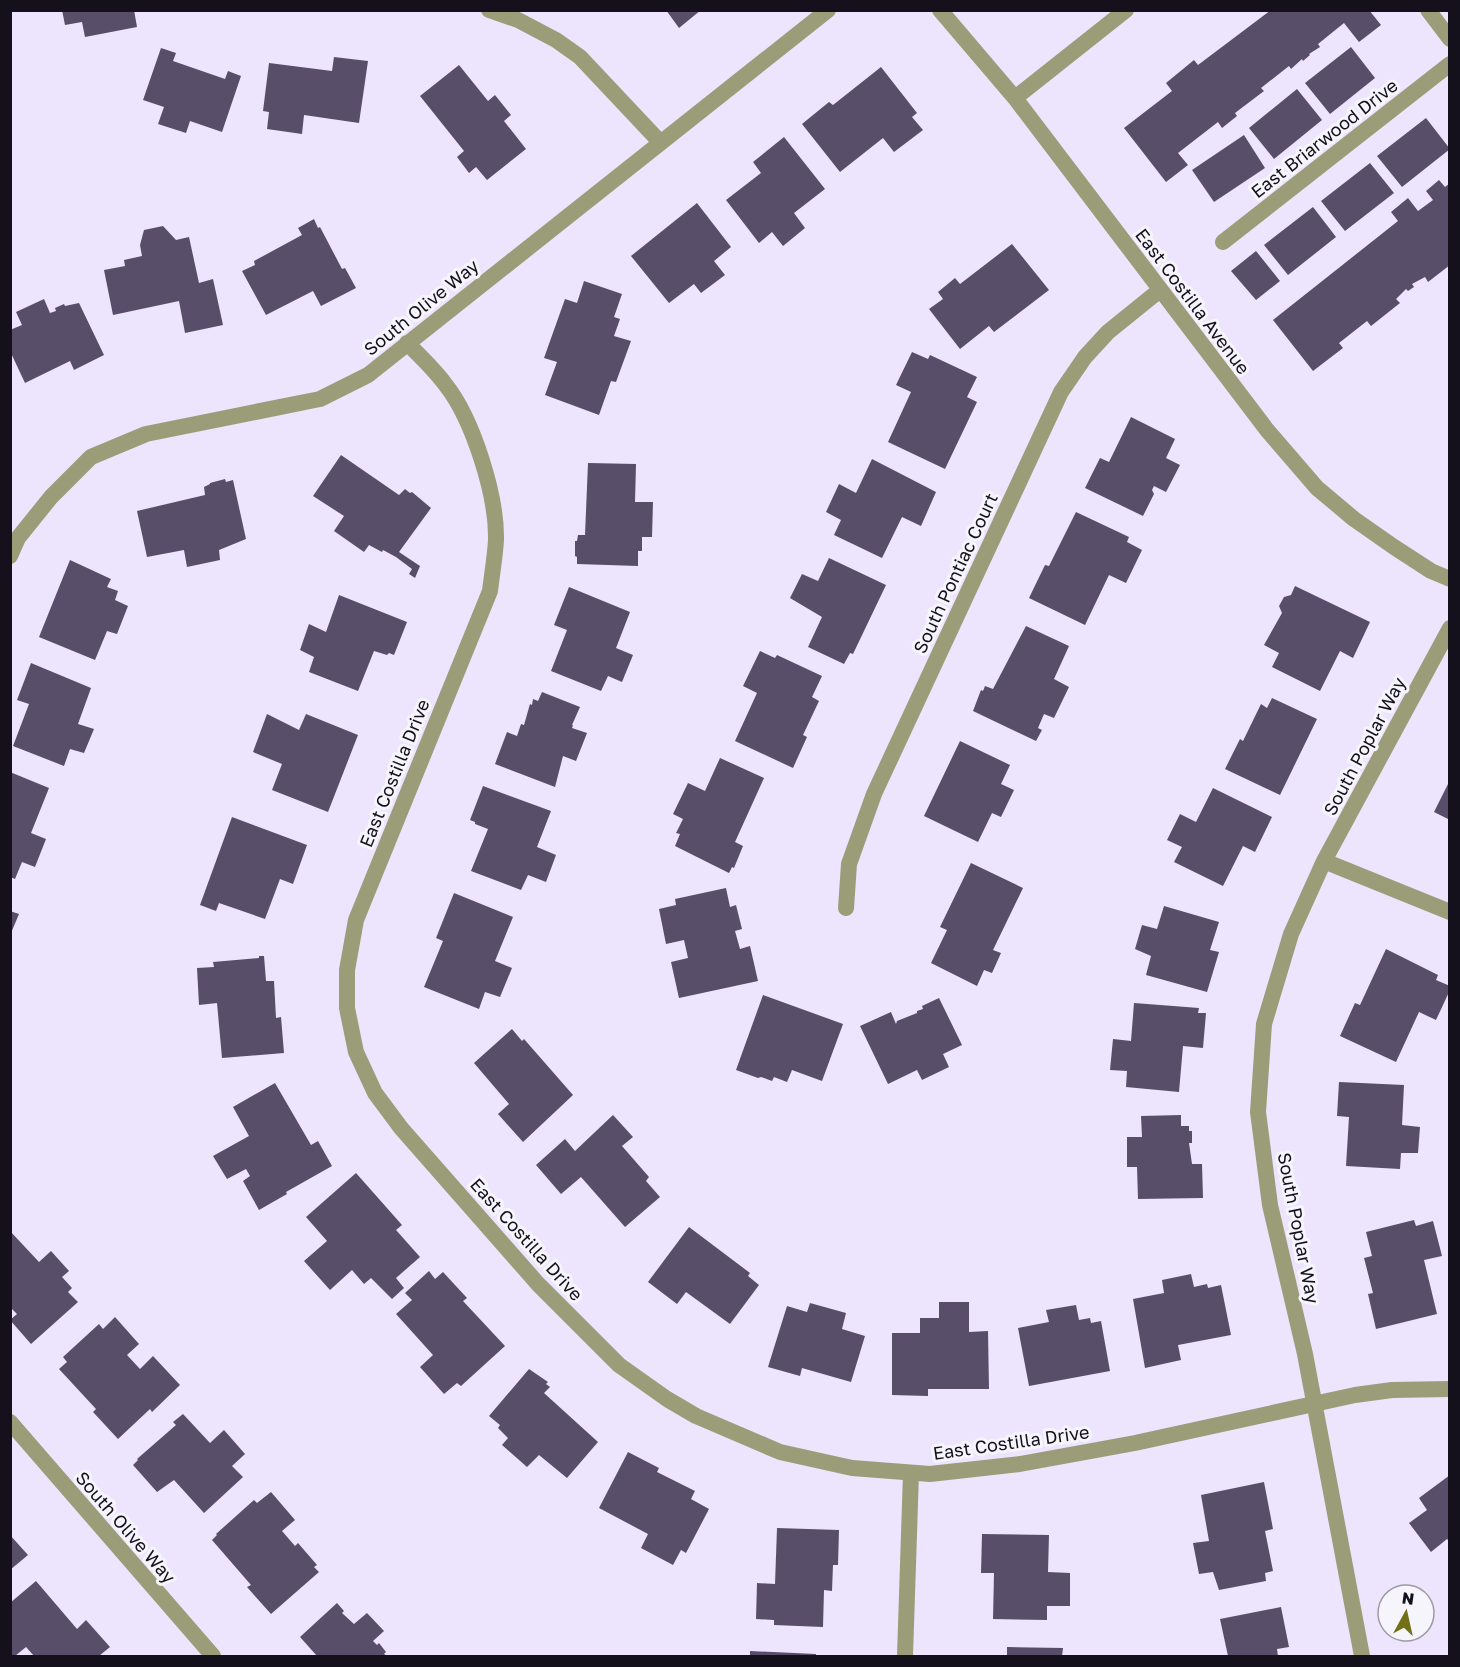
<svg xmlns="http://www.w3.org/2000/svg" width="1460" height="1667" viewBox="0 0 1460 1667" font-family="'Golos Text',sans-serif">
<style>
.building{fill:#584e6a}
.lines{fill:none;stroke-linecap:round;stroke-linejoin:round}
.service{stroke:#9b9d78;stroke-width:16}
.minor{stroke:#9b9d78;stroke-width:16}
.labels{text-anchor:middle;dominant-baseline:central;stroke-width:6;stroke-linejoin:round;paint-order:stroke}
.street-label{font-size:18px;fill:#15111c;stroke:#f7f5fc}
</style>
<rect width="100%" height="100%" fill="#ede4fe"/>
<!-- building -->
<path class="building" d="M62,10H134L137,27L85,37L82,22L65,25Z
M666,10H701L679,28Z
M1271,10H1369L1381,25L1359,42L1344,23L1318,44L1320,47L1309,54L1310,55L1303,61L1302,59L1291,69L1289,66L1261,88L1264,91L1235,113L1237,116L1222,128L1218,122L1178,153L1188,165L1166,182L1124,128L1172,91L1166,83L1194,60L1198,65Z
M1351,47L1375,78L1330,114L1305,83Z
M161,48L176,53L173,61L225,79L228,71L241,76L222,132L190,121L186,133L158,124L164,107L143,100Z
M334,57L368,61L359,123L304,115L302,134L267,129L269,112L263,111L269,63L332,71Z
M459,65L488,101L495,95L511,115L504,121L526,149L487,180L476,167L469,173L457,157L464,151L420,96Z
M881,67L917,113L912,117L923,130L894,152L883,138L840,172L802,124L829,102L833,105Z
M1297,89L1322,120L1274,159L1249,128Z
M1426,118L1450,149L1402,187L1377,156Z
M1244,135L1265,168L1214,202L1192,170Z
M784,137L825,189L794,213L805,228L783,246L772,232L759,243L726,200L761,173L753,162Z
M1370,163L1394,193L1345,231L1321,201Z
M1439,180L1445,187L1450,183V265L1428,282L1425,277L1412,284L1414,287L1408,291L1406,289L1396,299L1400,303L1371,326L1367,321L1339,343L1343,348L1313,371L1273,320L1398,221L1391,212L1408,198L1418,211L1433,200L1426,191Z
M697,203L731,247L714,261L725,275L701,293L694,284L669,303L631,256Z
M1313,207L1336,237L1288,275L1264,245Z
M314,219L318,228L320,227L342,269L345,268L356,288L321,306L313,291L266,315L242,271L255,265L254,261L302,235L298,228Z
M163,226L176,240L189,237L199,283L213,279L223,325L185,333L179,301L113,315L104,270L125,266L124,260L142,256L140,245L144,230Z
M1012,244L1049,290L994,332L989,326L960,349L929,309L943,299L938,292L955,278L960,284Z
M1256,251L1280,281L1256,300L1231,271Z
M584,281L622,294L614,317L620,319L614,336L631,341L616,382L611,381L599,415L545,395L557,362L544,358L565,299L577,303Z
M44,299L50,313L56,311L55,308L64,304L65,306L79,303L104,355L74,370L70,361L25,383L10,351V330L22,325L16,312Z
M912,352L928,359L930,355L977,377L967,397L977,402L945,469L888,442L911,392L896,385Z
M1131,417L1175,439L1166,458L1180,465L1166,492L1154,486L1152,490L1154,494L1143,516L1085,488L1100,458L1109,462Z
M341,455L399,495L405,489L410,493L412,492L431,508L399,552L420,566L415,578L409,574L412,569L396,557L383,550L382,552L369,545L364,552L334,531L344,516L313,496Z
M872,459L936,492L921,526L902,517L882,558L834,535L841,520L826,512L839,484L856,493Z
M588,463L636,464L635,502H653L652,537H642V551H638V566L577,564V557L575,556V541H577L578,535H585Z
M225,479L226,482L233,480L246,539L219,550L220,560L187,567L184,550L147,557L137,511L205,495L204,487L210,484V483Z
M1076,512L1129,537L1127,542L1142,550L1126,583L1109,575L1085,625L1029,598L1045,565L1049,566Z
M829,558L886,585L853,654L850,653L844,664L808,647L822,617L790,598L802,574L818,581Z
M70,560L111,579L107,587L118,591L115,600L128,606L117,634L107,631L95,660L39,637Z
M1295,586L1370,622L1353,658L1340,651L1320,691L1272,667L1279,653L1264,645L1282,613L1279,606L1284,597L1291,595Z
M569,587L630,612L616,648L633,655L622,682L608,676L601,691L551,671L567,630L554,625Z
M339,595L407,622L394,655L389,653L387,655L374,651L358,691L309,672L314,657L300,650L309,624L326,632Z
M1026,626L1069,646L1054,679L1069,687L1054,718L1044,714L1038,728L1042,730L1036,741L973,711L981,690L983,691L985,686L993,689Z
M760,651L775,658L777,655L822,676L812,697L819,701L803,735L807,737L793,768L735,741L757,693L743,686Z
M31,663L91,688L78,724L94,729L84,753L70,749L64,766L13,746L29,704L17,700Z
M542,692L580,707L572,725H573L572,728L587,733L576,761L563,756L555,787L495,764L507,732L517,736L521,724L524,725L530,704L532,705L533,699L538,701Z
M1272,698L1317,719L1280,795L1225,769L1240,739L1243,741L1261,704L1267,708Z
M267,714L299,730L306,714L358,735L328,812L272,790L282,764L253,752Z
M960,741L1010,765L1001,784L1014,790L1001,817L992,813L978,842L924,816Z
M720,758L764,778L735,842L743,846L734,868L732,867L729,873L675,846L680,834L676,833L683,819L673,814L688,783L705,791Z
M10,772L49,788L31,833L46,839L35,867L22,862L15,879L10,877Z
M1450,780V820L1434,812Z
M483,786L551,811L537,847L556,855L546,882L528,875L521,890L471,871L488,829L475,824V822L470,820Z
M1213,788L1272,817L1255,852L1243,846L1223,886L1174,862L1182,847L1167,840L1180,814L1196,822Z
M232,817L307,845L293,884L280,879L265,919L219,903L216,911L200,905Z
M971,863L1023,888L993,950L1001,953L992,973L984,970L977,986L931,963L947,930L940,927Z
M726,888L730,907L736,905L742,929L735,931L740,949L750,946L758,981L679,998L671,962L688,958L684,940L666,944L659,909L676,905L675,899Z
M454,893L513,917L495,961L512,968L500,997L485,992L479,1009L424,987L443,941L436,938Z
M1164,906L1219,922L1210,950L1219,952L1207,992L1146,975L1151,956L1135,949L1142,925L1157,929Z
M10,911L19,914L11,933H10Z
M1386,949L1438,975L1436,980L1450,986V990L1436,1020L1419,1012L1396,1062L1340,1036L1355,1003L1360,1005Z
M259,956H264L266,981H274L276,1018L281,1017L284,1053L222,1058L217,1003L199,1005L197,968L214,967L213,962L259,958Z
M763,995L843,1024L822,1081L792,1070L787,1082L774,1077L772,1081L761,1077L758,1078L736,1070Z
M939,998L962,1045L943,1054L949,1067L922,1080L917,1070L888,1084L860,1026L891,1012L896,1024L897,1021L917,1013V1011L923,1009L922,1006Z
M1134,1003L1199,1008L1198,1013H1206L1203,1048L1183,1046L1179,1092L1126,1087L1127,1071L1110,1070L1113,1039L1131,1041Z
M512,1029L522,1041L524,1039L573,1095L523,1142L498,1114L509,1104L474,1063Z
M1339,1082L1404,1085L1402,1125L1420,1127L1418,1153H1401L1400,1169L1346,1166L1349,1117L1337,1116Z
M275,1083L311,1145L318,1141L332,1166L286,1192L287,1194L259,1210L243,1181L250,1176L246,1169L227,1179L213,1156L249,1136L233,1107Z
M613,1115L633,1137L622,1146L649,1177L646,1181L660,1197L625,1227L581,1177L561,1194L536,1165L565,1139L575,1151Z
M1181,1115V1126H1189V1131H1192V1143H1189L1192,1164H1202L1203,1198L1138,1199L1137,1167H1127V1137H1142L1141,1116Z
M356,1173L402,1225L396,1230L420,1257L396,1278L404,1288L392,1299L371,1278L364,1284L352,1270L330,1290L304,1261L327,1241L306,1217Z
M1414,1220L1416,1226L1433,1221L1442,1256L1424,1260L1437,1314L1376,1329L1368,1294L1373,1293L1364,1258L1372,1256L1366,1232Z
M689,1227L750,1273L748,1276L759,1285L730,1324L686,1292L677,1304L648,1282Z
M10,1231L39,1262L51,1251L69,1271L62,1277L72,1288L68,1292L78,1302L31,1344L10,1320L17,1314L10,1307Z
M429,1271L435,1279L443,1272L467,1298L463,1301L505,1346L461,1386L457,1383L444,1394L420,1367L433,1355L396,1314L412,1300L405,1293Z
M1191,1274L1194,1287L1207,1284L1208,1288L1221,1285L1231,1335L1178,1345L1181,1360L1145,1368L1133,1299L1164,1293L1162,1280Z
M939,1302H969V1332L988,1331L989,1389H928V1396L892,1395V1333H920V1318H939Z
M810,1303L846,1313L842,1329L865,1336L851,1382L802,1368L800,1376L768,1367L787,1306L807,1312Z
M1076,1305L1079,1320L1090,1318L1091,1323L1101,1321L1110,1371L1029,1386L1018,1328L1049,1322L1046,1310Z
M115,1317L139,1344L127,1355L140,1369L153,1356L180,1385L152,1412L150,1409L118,1439L93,1412L96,1409L59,1369L67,1362L63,1357L99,1324L103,1329Z
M529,1369L548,1382L546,1384L550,1387L544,1393L598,1442L567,1478L539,1455L527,1467L502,1445L508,1438L498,1428L500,1425L489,1416Z
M183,1414L210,1443L224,1430L245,1454L232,1466L243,1477L204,1513L174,1480L157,1492L133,1465L138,1460L137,1459L176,1425L173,1422Z
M628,1452L659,1468L657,1472L695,1491L691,1499L709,1509L686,1553L681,1550L673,1565L641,1548L648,1534L599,1508Z
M1450,1475V1542L1447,1539L1431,1552L1409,1523L1427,1510L1419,1498Z
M1264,1482L1273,1529L1265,1531L1273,1571L1265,1573L1266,1581L1219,1590L1213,1572L1199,1574L1193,1543L1209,1541L1201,1495Z
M271,1492L295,1520L282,1531L295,1546L298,1543L317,1565L314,1567L319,1572L271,1614L247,1587L251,1585L212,1540L217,1535L216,1534L254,1500L257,1503Z
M777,1528L839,1530L838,1565H833L832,1591L824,1590L823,1627L774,1625V1620L756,1619L757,1583L775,1584Z
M982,1534L1049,1535L1048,1572L1070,1573V1606H1047V1620L993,1619L994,1573H981Z
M10,1535L28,1555L10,1570Z
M36,1581L77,1629L86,1620L110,1647L99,1656H34L26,1647L15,1656H10V1603Z
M337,1603L344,1611L342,1613L354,1624L367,1613L384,1631L373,1641L377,1645L379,1643L386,1652L384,1654L387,1656H317L300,1637Z
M1281,1607L1289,1647L1277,1649L1278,1656H1228L1220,1619Z
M1007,1647L1063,1648L1062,1656H1007Z
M750,1651L816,1654V1656H750Z"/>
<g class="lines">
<!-- service -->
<path class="service" d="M1223,242L1450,64"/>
<!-- minor -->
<path class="minor" d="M489,10L518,20L556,40L580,57L660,142
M940,10L1015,98L1267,430L1317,488L1354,519L1394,547L1431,571L1450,579
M1428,10L1450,39
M1015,98L1126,10
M407,343C420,356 434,369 445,384C473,419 497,496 496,540C495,557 492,574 490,591L356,920L347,970V1008L356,1052L375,1093L401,1128L538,1284L619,1365L667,1399L696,1416L780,1452L852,1468L930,1474L1020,1464L1135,1443L1355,1395L1392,1390L1450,1389
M10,556L18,538L51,497L91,457L146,434L320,399L368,375L828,10
M1324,861L1450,912
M846,908L849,864L874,794L1061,392L1085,357L1108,332L1160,290
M10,1422L213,1656
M905,1656L911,1473
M1362,1656L1305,1354L1270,1205L1258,1112L1264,1024L1291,934L1324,861L1450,628"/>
</g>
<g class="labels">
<!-- street labels -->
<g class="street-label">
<text transform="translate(1324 138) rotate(-38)">East Briarwood Drive</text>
<text transform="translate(1193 301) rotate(53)">East Costilla Avenue</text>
<text transform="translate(421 307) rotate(-39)">South Olive Way</text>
<text transform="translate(955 573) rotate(-65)">South Pontiac Court</text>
<text transform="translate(1364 746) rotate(-62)">South Poplar Way</text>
<text transform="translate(394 773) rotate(-68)">East Costilla Drive</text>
<text transform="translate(1299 1228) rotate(79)">South Poplar Way</text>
<text transform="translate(527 1239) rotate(48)">East Costilla Drive</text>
<text transform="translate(1011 1442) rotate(-8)">East Costilla Drive</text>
<text transform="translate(126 1527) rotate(49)">South Olive Way</text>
</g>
</g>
<!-- border -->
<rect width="1460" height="1667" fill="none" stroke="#15111c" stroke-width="24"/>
<!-- north arrow -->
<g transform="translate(1406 1613) rotate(8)"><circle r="28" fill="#f7f5fc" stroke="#9d9aa2" stroke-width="1.5"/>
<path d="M0-4.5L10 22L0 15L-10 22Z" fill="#717217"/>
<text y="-9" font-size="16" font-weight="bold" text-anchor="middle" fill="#15111c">N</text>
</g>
</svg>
